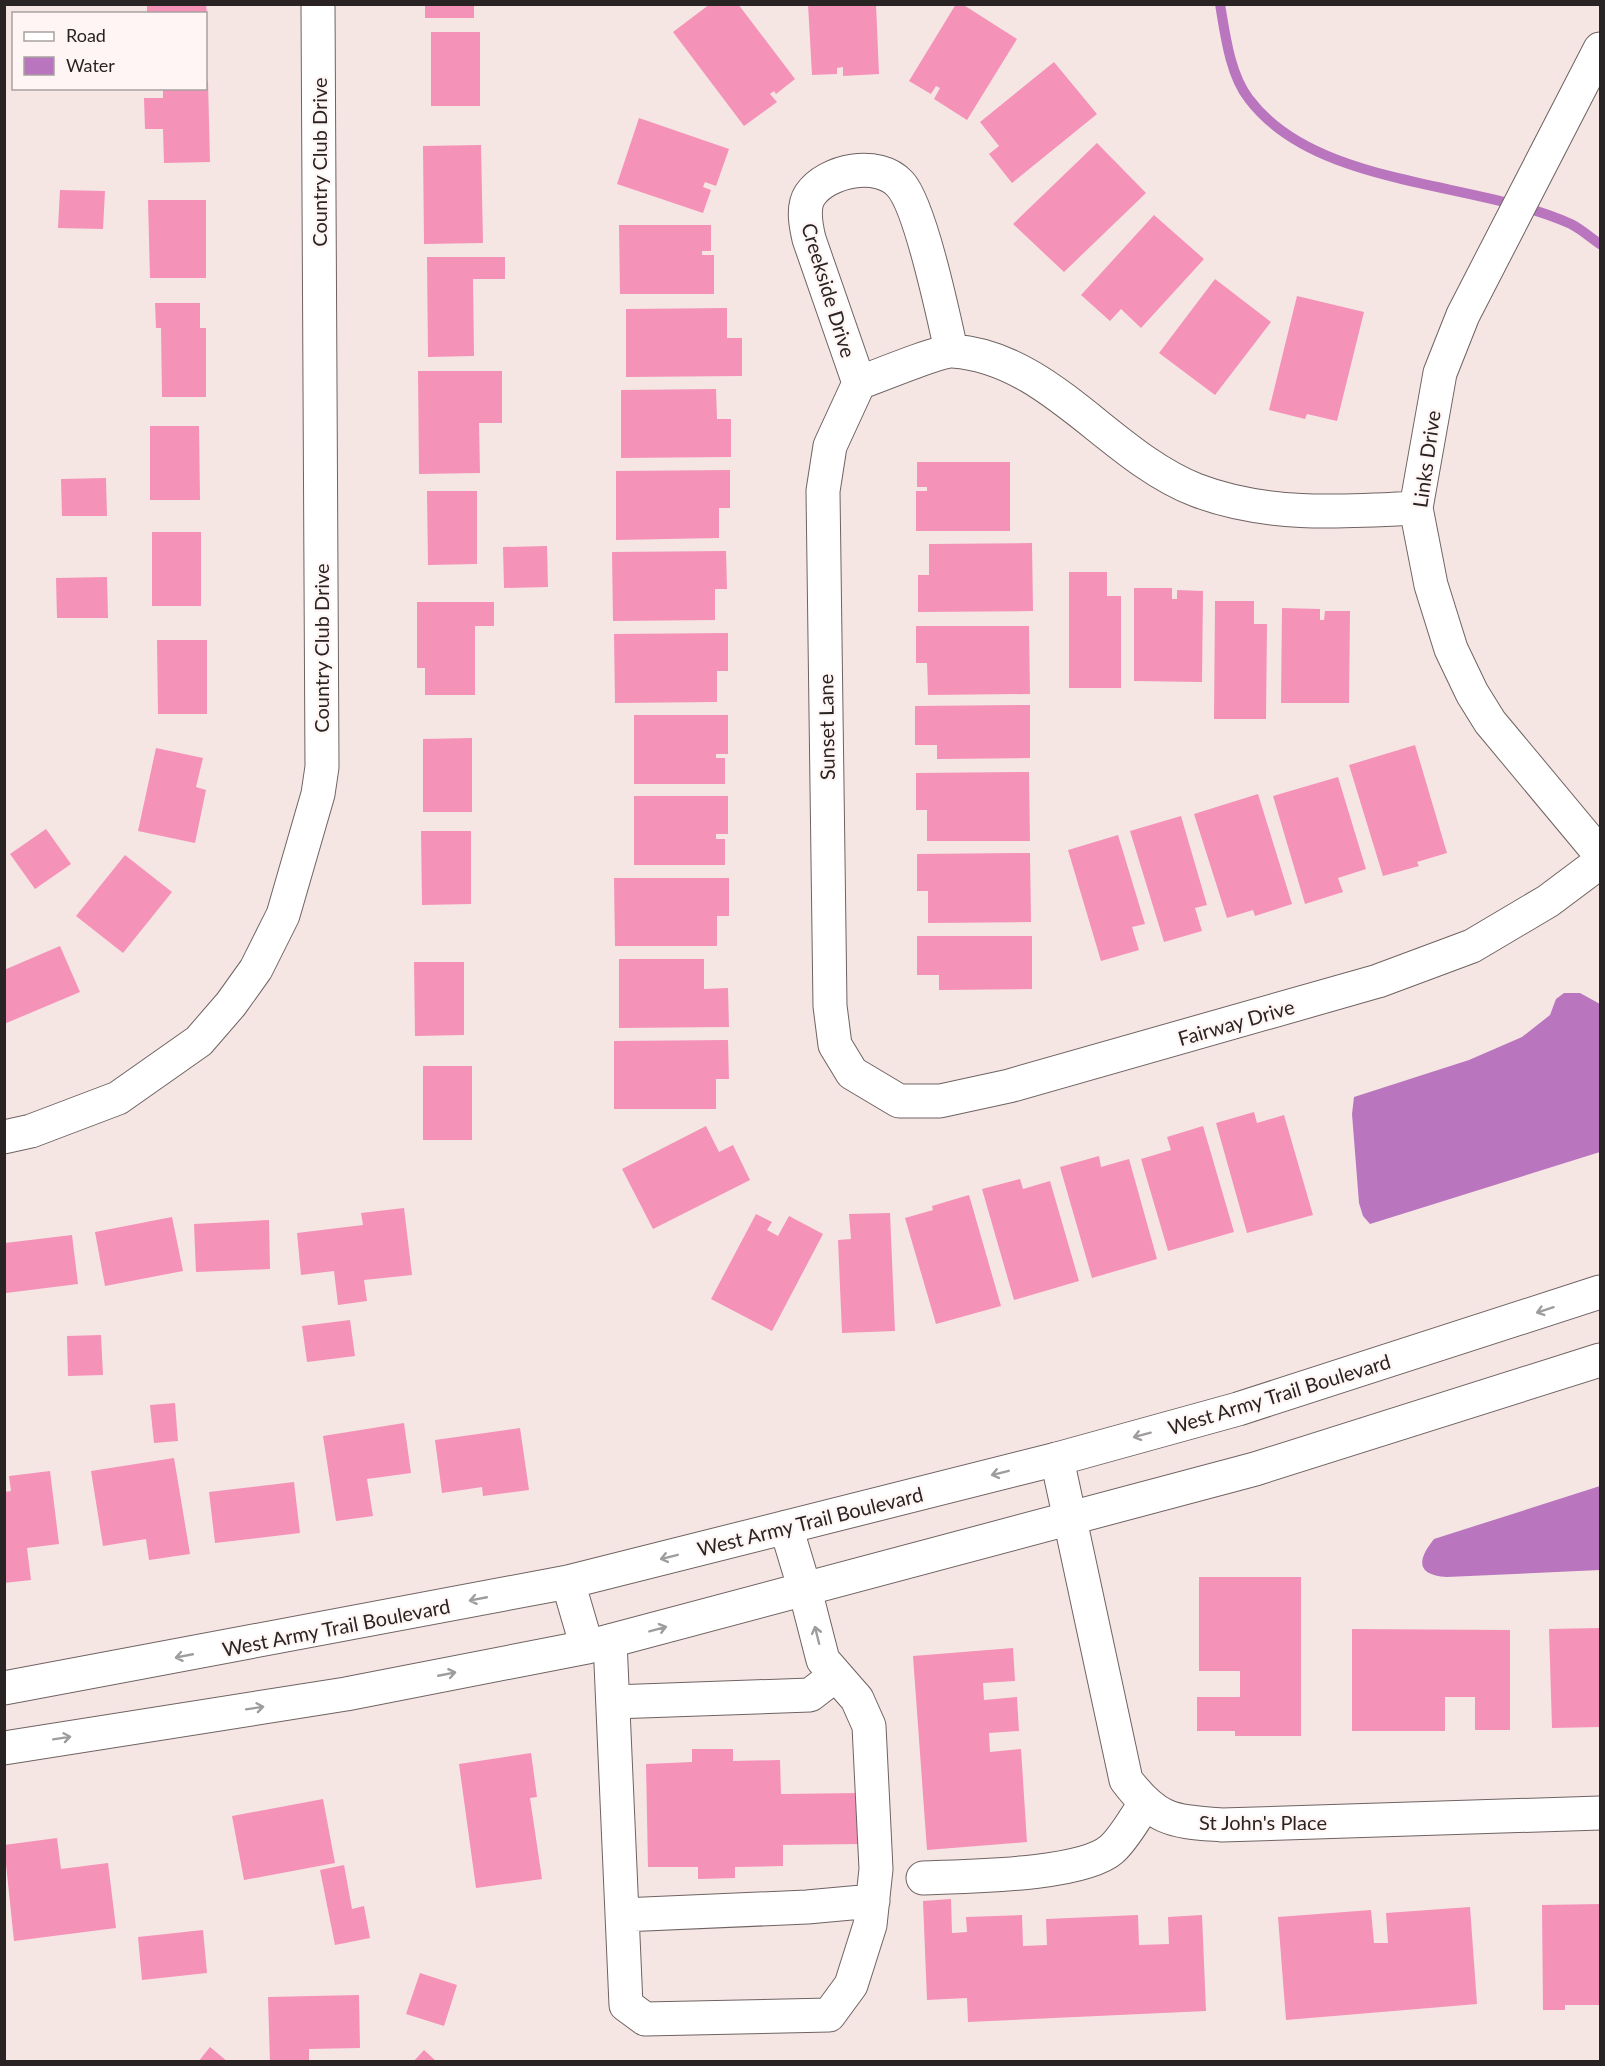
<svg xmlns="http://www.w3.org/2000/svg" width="1605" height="2066" viewBox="0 0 1605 2066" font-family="Lato,sans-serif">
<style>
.water{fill:#b976be}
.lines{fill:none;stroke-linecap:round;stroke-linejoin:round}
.stream{stroke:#b976be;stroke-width:10}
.building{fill:#f592b8}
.minor-casing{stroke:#6f6362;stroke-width:35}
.major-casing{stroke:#6f6362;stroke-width:35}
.minor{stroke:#fff;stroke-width:33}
.major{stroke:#fff;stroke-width:33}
.oneway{stroke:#9f9c9c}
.labels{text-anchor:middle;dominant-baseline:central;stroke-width:4.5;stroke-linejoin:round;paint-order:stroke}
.street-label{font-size:20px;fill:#292423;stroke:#fef5f4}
</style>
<rect width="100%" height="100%" fill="#f5e6e4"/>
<!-- water -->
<path class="water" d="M1564,993H1580L1600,1004V1152L1370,1224L1363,1216L1359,1203L1352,1114L1354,1097L1469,1060L1522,1037L1550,1015L1556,999Z
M1600,1486V1570L1447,1577C1416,1575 1417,1560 1434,1539Z"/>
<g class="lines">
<!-- stream -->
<path class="stream" d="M1220,4C1225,34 1230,75 1249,99C1316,188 1475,180 1571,224C1581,229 1591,238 1600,244"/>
</g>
<!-- building -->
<path class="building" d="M147,4H206L207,14H147Z
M425,4H474V18H425Z
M710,4H738L795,79L776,94L774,91L770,94L777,102L744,126L673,32Z
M808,4H876L879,74L843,76V67L837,68V74L812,75Z
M956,4H962L1017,39L967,120L934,99L940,88L936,86L931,94L909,81Z
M431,32H480V106H431Z
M1054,62L1097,114L1012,183L989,154L999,146L980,122Z
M206,81H208L210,162L164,163L163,129H145L144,98H163V88H206Z
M639,118L729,149L716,186L705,182L703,187L711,190L703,213L617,184Z
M1097,143L1146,193L1064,272L1013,224Z
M481,145L483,243L424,244L423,146Z
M60,190L105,191L103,229L58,228Z
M148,200H206V278H150Z
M1154,215L1204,259L1141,328L1121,309L1110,321L1081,295Z
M619,225H711V251H702V255H714V294H620Z
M427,257H505V279H473L474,356L428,357Z
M1215,279L1271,322L1215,395L1159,353Z
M1297,296L1364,312L1337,421L1307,414L1305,419L1269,410Z
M155,303H200V328H206V397H162L161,328H156Z
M727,308V338H742V376L626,377V309Z
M418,371H502V423H479L480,473L419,474Z
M716,389L717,419H731V457L621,458V390Z
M150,426H199L200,500H150Z
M917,462H1010V531H916V491H927V487H917Z
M730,470V508H719V538L616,540V471Z
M106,478L107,516H62L61,479Z
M427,491H477V564L428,565Z
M152,532H201V606H152Z
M1032,543L1033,611L918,612V575H929V544Z
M547,546L548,587L504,588L503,547Z
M726,551L727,589H715V620L613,621L612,552Z
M1069,572H1107V596H1121V688H1069Z
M107,577L108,618H57L56,578Z
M1134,588H1172V599H1177V590L1203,591L1202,682L1134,681Z
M1215,601H1254V624H1267L1266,719H1214Z
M417,602H494V626H475V695H425V668H417Z
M1282,608L1320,609V620H1324L1325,611H1350L1349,703H1281Z
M916,626H1029L1030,694L928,695L927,663H916Z
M728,633V671H717V702L615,703L614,634Z
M157,640H207V714H158Z
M1030,705V758L937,759V745H915V706Z
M634,715H728V754H716V758H725V784H634Z
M472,738V812H423V739Z
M1415,745L1447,853L1417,862L1419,866L1383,876L1349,765Z
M156,748L203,758L196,787L206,790L195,843L138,831Z
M1029,772L1030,841H927V810H916V773Z
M1338,777L1366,869L1338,878L1343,892L1305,904L1273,796Z
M1258,794L1292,904L1255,916L1253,910L1227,918L1194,814Z
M634,796H728V834H716V839H725V865H634Z
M1181,816L1207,905L1195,908L1202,931L1164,942L1130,831Z
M46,829L71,864L35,889L10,854Z
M421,831H471V904L422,905Z
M1118,835L1145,924L1132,927L1139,950L1101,961L1068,850Z
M1030,853L1031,922L928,923V891H917V854Z
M125,855L172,892L123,953L76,916Z
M614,878H729V916H717V946H615Z
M917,936H1032V989L939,990V975H917Z
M60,946L80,992L4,1024V970Z
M619,959H704V989L728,988L729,1027L619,1028Z
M414,962H464V1035L415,1036Z
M728,1040L729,1079H716V1109H614V1041Z
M423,1066H472V1140H423Z
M1254,1112L1257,1123L1284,1115L1313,1215L1247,1233L1216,1123Z
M706,1126L719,1152L733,1145L750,1180L653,1229L622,1169Z
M1203,1126L1234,1232L1168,1251L1141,1159L1171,1150L1167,1137Z
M1099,1156L1101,1167L1129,1159L1157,1259L1092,1278L1060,1167Z
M1020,1179L1023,1189L1050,1181L1079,1281L1014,1300L982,1189Z
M969,1195L1001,1306L936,1324L905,1218L933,1210L932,1206Z
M404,1208L412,1275L364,1280L367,1301L338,1305L334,1271L301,1275L297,1233L363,1225L361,1213Z
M890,1213L895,1331L842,1333L838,1240L851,1239L849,1214Z
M756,1214L772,1222L767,1230L778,1236L789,1216L823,1234L772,1331L711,1299Z
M172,1217L183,1271L105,1286L95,1232Z
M269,1220L270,1269L196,1272L194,1224Z
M72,1235L78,1284L6,1293L5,1243Z
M350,1320L355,1356L307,1362L302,1326Z
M101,1335L103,1375L68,1376L67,1336Z
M175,1403L178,1441L154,1443L150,1405Z
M404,1423L411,1473L367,1479L373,1516L336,1521L323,1436Z
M520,1428L529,1490L483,1496L482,1487L442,1493L435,1440Z
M174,1458L190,1554L149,1560L146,1539L103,1546L91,1471Z
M50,1471L59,1544L27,1548L31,1580L4,1583V1492L11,1491L9,1476Z
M294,1482L300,1533L215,1543L209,1492Z
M1199,1577H1301V1736H1235V1731H1197V1697H1240V1671H1199Z
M1600,1628V1727L1552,1728L1549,1629Z
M1352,1629L1510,1630V1730H1475V1697H1445V1731H1352Z
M1013,1648L1015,1681L983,1683L984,1700L1017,1697L1019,1731L989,1733L990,1752L1021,1749L1027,1842L927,1850L913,1656Z
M692,1749H733V1761L780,1760L781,1794L860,1793L861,1844L783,1845V1866L735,1867V1878L698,1879V1867H648L646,1764L692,1762Z
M531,1753L537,1797L530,1798L542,1879L476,1888L459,1764Z
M323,1799L335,1863L244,1880L232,1816Z
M57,1838L61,1869L108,1863L116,1928L14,1941L4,1845Z
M344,1865L352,1909L364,1906L370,1938L335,1945L320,1870Z
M951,1899L952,1933L967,1932L966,1917L1022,1915L1023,1946L1047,1945L1046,1919L1138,1915L1139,1945L1169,1944L1168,1917L1202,1915L1206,2011L968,2022L967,1998L927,2000L923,1901Z
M1600,1904V2005H1565V2010H1543L1542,1905Z
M1470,1907L1477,2004L1286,2020L1278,1917L1371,1910L1374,1943H1388L1386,1913Z
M203,1930L207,1973L142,1980L138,1937Z
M420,1973L457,1985L444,2026L406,2014Z
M359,1995L360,2048L309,2049V2062H270L268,1997Z
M210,2047L228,2062H198Z
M424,2050L437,2062H413Z"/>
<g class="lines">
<defs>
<path id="minor" d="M1600,49L1463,315L1440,373L1416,508L1431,585L1451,649L1472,693L1490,722L1600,854
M859,383L830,446L823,491L830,1006L835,1045L852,1073L899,1101H940L1009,1086L1378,981L1472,946L1548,901L1600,862
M859,383C875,377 941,350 953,351C1050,358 1109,456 1196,490C1267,517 1341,512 1416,508
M859,383L809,239C806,226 802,207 810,195C827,170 878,160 900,184C920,205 944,318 951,350
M4,1137L31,1131L118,1098L199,1041L231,1004L256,969L283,915L318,794L322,767L318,4
M1057,1459L1126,1780C1158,1822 1173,1821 1222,1825L1600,1813
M610,1641L626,2005L645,2019L829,2015L851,1985L870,1925L876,1869L869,1726L857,1699L823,1660L805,1590
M613,1702L810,1695L836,1675
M923,1878C965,1876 1082,1876 1112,1849C1125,1837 1134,1819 1145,1804
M622,1915L807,1907L873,1901"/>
<path id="major" d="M786,1527L805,1590
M568,1582L587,1647
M4,1688L568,1582L1057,1459L1238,1409L1600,1292
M4,1748L346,1694L587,1647L1255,1469L1600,1360"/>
</defs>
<!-- minor casing -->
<use href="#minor" class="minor-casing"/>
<!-- major casing -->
<use href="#major" class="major-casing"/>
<!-- minor -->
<use href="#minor" class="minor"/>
<!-- major -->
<use href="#major" class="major"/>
</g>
<!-- one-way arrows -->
<defs><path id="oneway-shaft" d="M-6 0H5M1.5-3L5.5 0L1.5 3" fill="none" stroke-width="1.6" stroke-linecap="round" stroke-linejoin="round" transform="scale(1.5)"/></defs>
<g class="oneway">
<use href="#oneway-shaft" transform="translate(1545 1310) rotate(162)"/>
<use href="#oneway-shaft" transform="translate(1142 1435) rotate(165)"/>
<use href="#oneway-shaft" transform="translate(1000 1473) rotate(166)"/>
<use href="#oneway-shaft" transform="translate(669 1557) rotate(166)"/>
<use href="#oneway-shaft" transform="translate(478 1599) rotate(169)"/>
<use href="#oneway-shaft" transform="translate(658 1629) rotate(-15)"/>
<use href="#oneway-shaft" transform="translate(817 1635) rotate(-104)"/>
<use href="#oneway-shaft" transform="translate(184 1656) rotate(169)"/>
<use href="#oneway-shaft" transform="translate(447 1674) rotate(-11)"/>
<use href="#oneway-shaft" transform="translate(255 1708) rotate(-9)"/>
<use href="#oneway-shaft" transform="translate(62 1738) rotate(-9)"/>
</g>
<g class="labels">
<!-- street labels -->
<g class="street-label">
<text transform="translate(319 162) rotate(-90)">Country Club Drive</text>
<text transform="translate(829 290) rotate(73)">Creekside Drive</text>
<text transform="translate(1426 459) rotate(-82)">Links Drive</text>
<text transform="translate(321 648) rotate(-90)">Country Club Drive</text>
<text transform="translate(826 727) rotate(-91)">Sunset Lane</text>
<text transform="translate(1236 1022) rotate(-16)">Fairway Drive</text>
<text transform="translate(1279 1394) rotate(-17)">West Army Trail Boulevard</text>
<text transform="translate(810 1521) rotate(-14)">West Army Trail Boulevard</text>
<text transform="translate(336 1627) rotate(-11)">West Army Trail Boulevard</text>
<text x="1263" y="1822">St John's Place</text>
</g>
</g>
<!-- border -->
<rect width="1605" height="2066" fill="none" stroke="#292423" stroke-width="12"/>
<!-- legend -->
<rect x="12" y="12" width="195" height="78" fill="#fef5f4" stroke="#a9a1a0" stroke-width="1.5"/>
<rect x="24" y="32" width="30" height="9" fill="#ffffff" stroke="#a9a1a0" stroke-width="1.5"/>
<text x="66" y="42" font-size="18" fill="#292423">Road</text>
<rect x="24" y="57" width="30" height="18" fill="#b976be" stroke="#a9a1a0" stroke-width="1.5"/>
<text x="66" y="72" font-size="18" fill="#292423">Water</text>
</svg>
